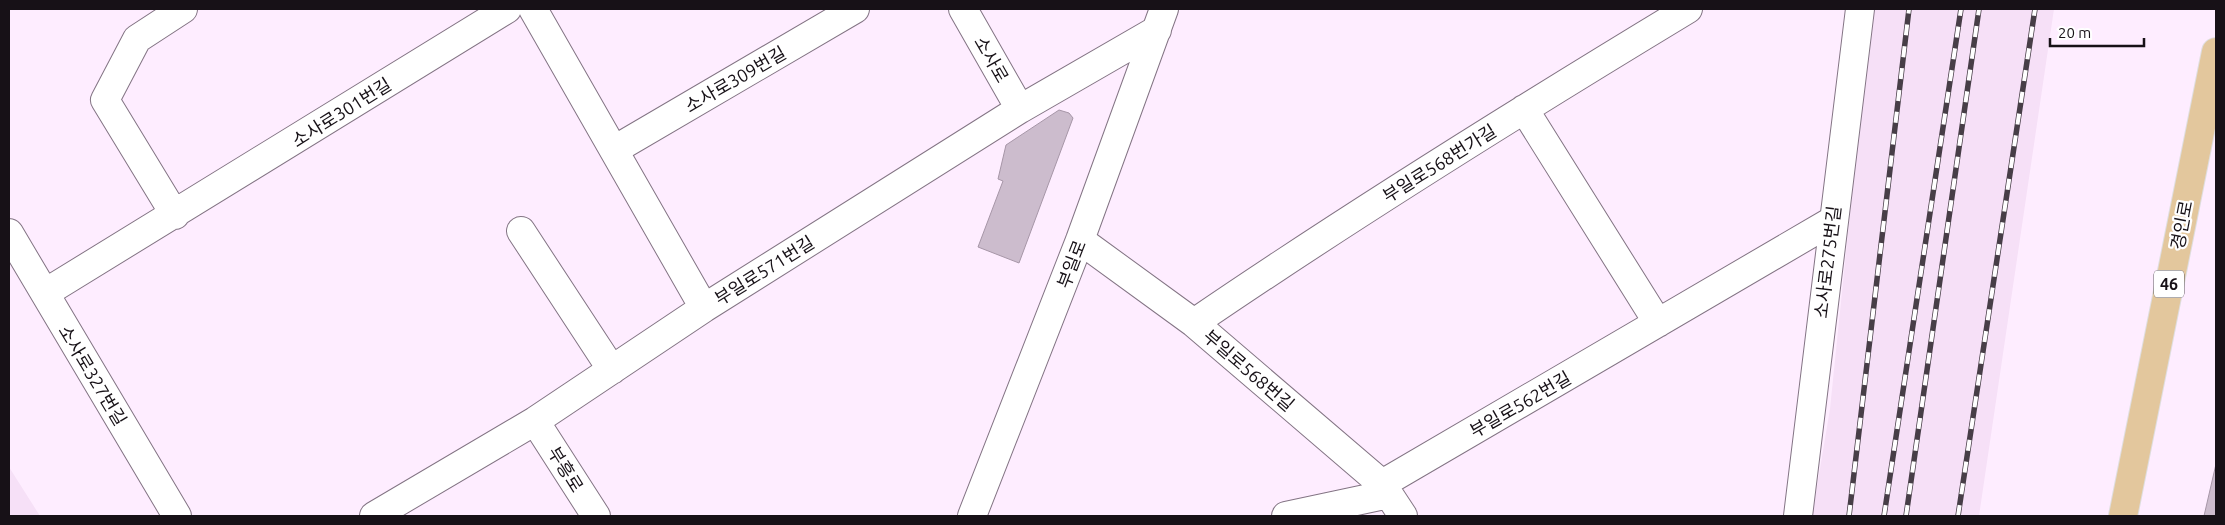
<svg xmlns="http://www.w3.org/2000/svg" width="2225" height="525" viewBox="0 0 2225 525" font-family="Ubuntu,'Noto Sans KR',sans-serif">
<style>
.built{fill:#f6e0f7}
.building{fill:#ccbccd;stroke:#a696a7}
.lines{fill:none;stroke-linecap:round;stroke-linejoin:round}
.minor-casing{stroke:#837484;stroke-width:30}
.major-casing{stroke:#dfdedf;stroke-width:30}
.minor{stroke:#fff;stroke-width:28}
.major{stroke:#e3c79d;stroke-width:28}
.rail-casing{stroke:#473e47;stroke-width:5.5}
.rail{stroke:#fff;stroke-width:4;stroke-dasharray:11;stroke-linecap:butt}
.labels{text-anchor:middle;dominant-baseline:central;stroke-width:4.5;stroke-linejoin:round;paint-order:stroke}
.shield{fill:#fff;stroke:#5d585d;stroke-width:1}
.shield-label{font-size:16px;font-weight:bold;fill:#171117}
.street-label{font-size:18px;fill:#171117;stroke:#fff}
</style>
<rect width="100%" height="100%" fill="#feedff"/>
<!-- built -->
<path class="built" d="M1871,9H2054L1979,516H1812L1830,409Z
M9,467L40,516H9Z"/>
<!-- building -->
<path class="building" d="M1059,110L1069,113L1073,118L1019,263L978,247L1003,181L998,179L1006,145Z
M2216,464V516H2204Z"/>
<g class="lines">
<defs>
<path id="minor" d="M533,9L704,308
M963,9L1020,109
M1524,109L1658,323
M614,150L855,9
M175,215L105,100L137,39L183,9
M521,231L612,370
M9,233L177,516
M1080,240L1194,323L1382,484L1403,516
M45,293L507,9
M1194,323C1355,213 1521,110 1688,9
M535,421L596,516
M1382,484L1832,221
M374,516L535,421L704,308L1020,109L1157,30
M972,516L1080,240L1164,9
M1286,516L1389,494
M1798,516L1860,9"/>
<path id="major" d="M2123,516L2216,52"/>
</defs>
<!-- minor casing -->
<use href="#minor" class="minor-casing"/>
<!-- major casing -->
<use href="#major" class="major-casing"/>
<!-- minor -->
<use href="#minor" class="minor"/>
<!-- major -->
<use href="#major" class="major"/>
<defs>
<path id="rail" d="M1849,516L1909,9
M1884,516L1961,9
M1906,516L1979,9
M1958,516L2035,9"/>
</defs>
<!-- rail casing -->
<use href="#rail" class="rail-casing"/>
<!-- rail -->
<use href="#rail" class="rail"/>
</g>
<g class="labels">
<!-- shield labels -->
<rect class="shield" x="2154" y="270.5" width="30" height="27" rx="4"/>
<g class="shield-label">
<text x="2169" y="284">46</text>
</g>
<!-- street labels -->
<g class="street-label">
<text transform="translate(992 59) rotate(60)">소사로</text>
<text transform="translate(735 79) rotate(-30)">소사로309번길</text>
<text transform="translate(341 112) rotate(-32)">소사로301번길</text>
<text transform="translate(1439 163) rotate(-32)">부일로568번가길</text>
<text transform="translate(2181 225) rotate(-79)">경인로</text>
<text transform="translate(1827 262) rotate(-83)">소사로275번길</text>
<text transform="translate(1071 264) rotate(-69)">부일로</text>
<text transform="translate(764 270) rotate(-32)">부일로571번길</text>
<text transform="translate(1249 370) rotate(41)">부일로568번길</text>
<text transform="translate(93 375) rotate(59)">소사로327번길</text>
<text transform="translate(1520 404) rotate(-30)">부일로562번길</text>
<text transform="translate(566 469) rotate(58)">부흥로</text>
</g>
</g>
<!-- border -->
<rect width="2225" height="525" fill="none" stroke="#171117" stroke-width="20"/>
<!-- scale -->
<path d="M2050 38v8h94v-8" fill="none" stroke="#171117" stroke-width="2.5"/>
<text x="2058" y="38" font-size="15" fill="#171117" stroke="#ffffff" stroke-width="4" paint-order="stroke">20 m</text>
</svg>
